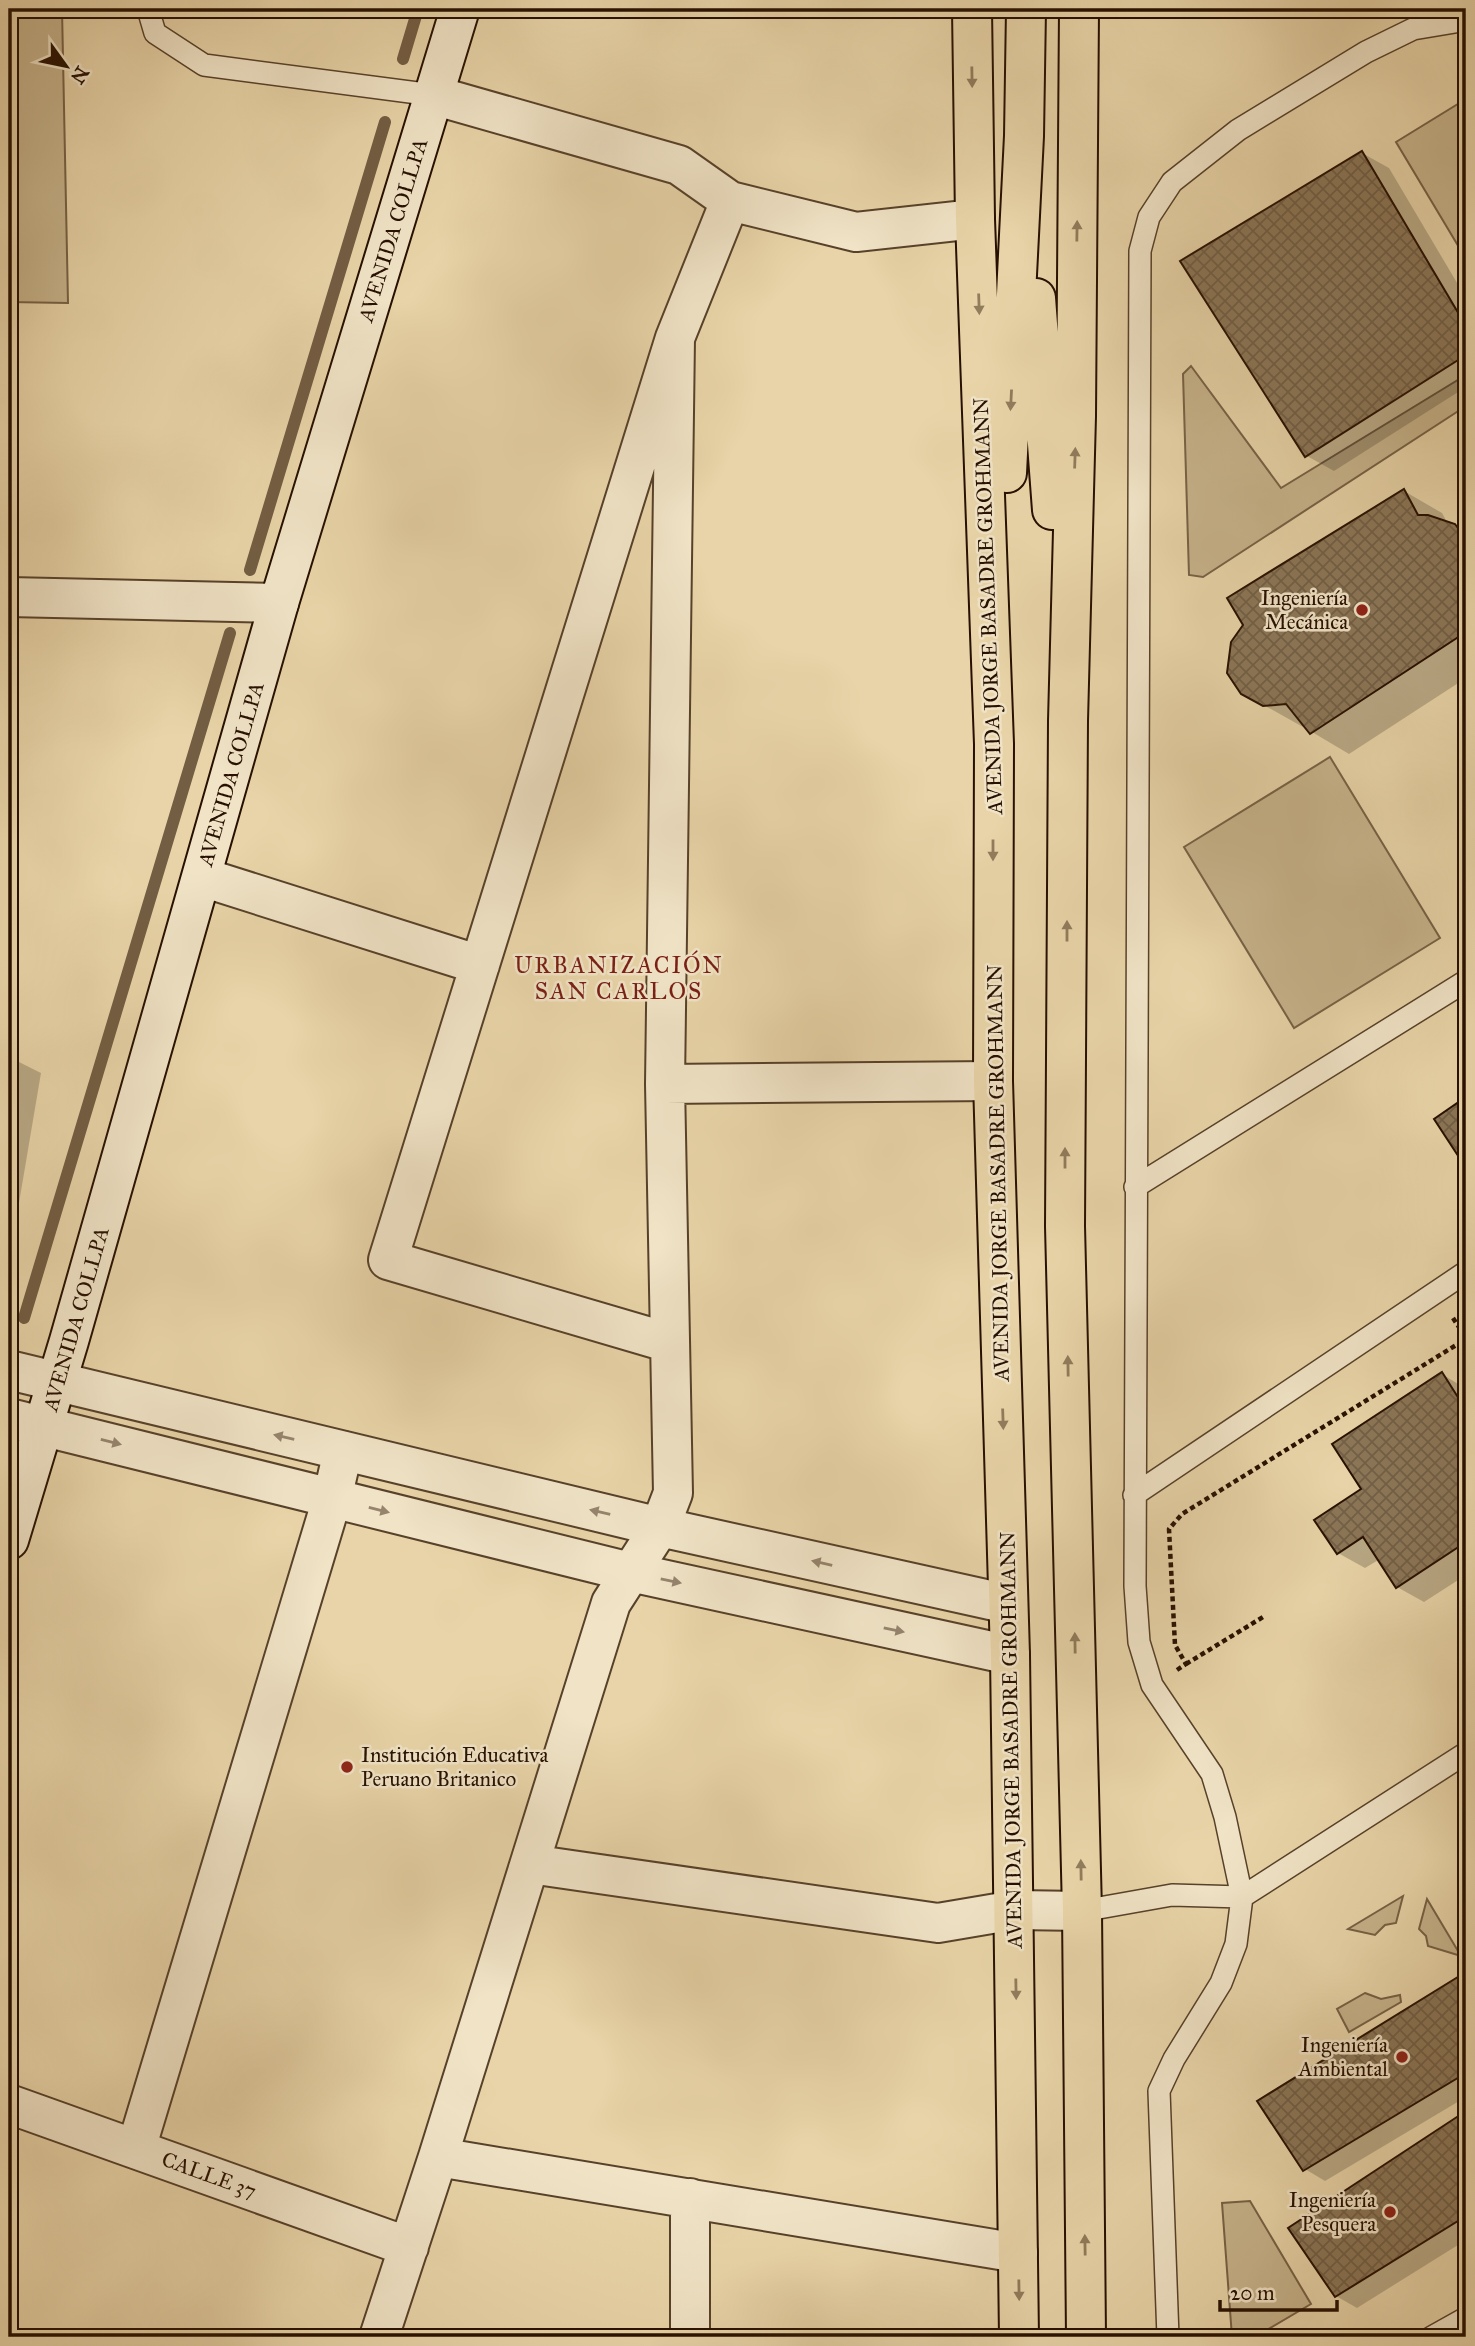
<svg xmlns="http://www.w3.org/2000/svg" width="1475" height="2346" viewBox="0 0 1475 2346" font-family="'IM FELL Great Primer',serif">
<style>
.green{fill:#c7b38b;stroke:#776246;stroke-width:2}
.shadow{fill:#0003}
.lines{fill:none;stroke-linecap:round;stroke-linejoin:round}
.stream{stroke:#735d43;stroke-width:12}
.building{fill:url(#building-cross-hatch);stroke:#271000;stroke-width:2}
.service-casing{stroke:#57412a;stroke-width:24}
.minor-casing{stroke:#57412a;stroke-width:42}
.tertiary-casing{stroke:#57412a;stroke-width:42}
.secondary-casing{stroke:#271000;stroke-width:42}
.trunk-casing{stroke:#271000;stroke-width:42}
.path{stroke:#271000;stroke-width:4.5;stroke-dasharray:5 3.5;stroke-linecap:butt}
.service{stroke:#f0e3c6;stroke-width:21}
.minor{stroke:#f0e3c6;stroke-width:38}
.tertiary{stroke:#f0e3c6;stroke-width:38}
.secondary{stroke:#f0e3c6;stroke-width:38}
.trunk{stroke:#e8d4a8;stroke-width:38}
.oneway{fill:#917c5c}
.oneway2{fill:#96846d}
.poi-dot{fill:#8f2418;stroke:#f0e3c6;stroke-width:2.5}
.labels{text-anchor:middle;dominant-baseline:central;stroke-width:5;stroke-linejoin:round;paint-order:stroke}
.street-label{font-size:21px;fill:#271000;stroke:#f0e3c6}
.poi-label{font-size:21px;fill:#271000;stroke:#f0e3c6;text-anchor:end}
.neighbourhood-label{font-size:23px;letter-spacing:2px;fill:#7a1f14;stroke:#f0e3c6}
</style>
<defs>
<pattern id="building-cross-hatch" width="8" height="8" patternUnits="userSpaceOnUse" patternTransform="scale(1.75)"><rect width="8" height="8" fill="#8b7657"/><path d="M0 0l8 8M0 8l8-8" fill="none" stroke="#725f46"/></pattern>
</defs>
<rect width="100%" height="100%" fill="#e8d4a8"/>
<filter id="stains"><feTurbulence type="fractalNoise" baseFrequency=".00286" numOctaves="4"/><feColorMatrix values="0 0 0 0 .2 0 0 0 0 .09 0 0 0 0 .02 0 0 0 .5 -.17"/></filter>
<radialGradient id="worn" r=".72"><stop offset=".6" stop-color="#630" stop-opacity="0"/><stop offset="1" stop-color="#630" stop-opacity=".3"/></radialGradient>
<!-- green -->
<path class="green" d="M9,9H62L68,303L9,302Z
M1466,99V259L1396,142Z
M1191,366L1281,488L1466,375V406L1203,577L1189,575L1183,374Z
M1330,757L1440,938L1294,1028L1184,847Z
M1403,1896L1396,1923L1385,1925L1375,1935L1348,1929Z
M1427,1899L1461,1956L1428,1946L1426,1936L1419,1929Z
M1365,1993L1381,1999L1400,1995L1401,2002L1349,2032L1337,2009Z
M1250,2201L1311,2304L1255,2337H1232L1222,2203Z"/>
<!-- shadow -->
<path class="shadow" d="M1362,153L1389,168L1466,298V387L1334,471L1307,456Z
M1404,491L1442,513L1448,524L1466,533V678L1349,754L1312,732L1307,726L1303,727L1242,693Z
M9,1057L41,1073L9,1262Z
M1442,1374L1466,1389V1575L1424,1602L1397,1587L1380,1559L1365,1568L1338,1553L1364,1490Z
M1466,1882V1893L1461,1885Z
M1466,1975V2097L1325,2181L1305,2169L1260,2102Z
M1466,2113V2240L1357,2308L1336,2296L1291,2229Z"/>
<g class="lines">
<!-- stream -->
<path class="stream" d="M403,59L418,9
M250,570L385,122
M24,1318L230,633"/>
</g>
<!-- building -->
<path class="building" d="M1362,151L1466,326V355L1305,457L1180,261Z
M1404,489L1418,515H1428L1455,524L1466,539V577L1463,583L1466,588V632L1310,734L1286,704L1263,706L1241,694L1227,673L1231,642L1243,625L1227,598Z
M1466,1097V1168L1434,1119Z
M1442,1372L1466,1410V1542L1396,1588L1363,1537L1337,1554L1314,1520L1361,1489L1332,1444Z
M1466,1972V2073L1303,2171L1257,2101Z
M1466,2111V2216L1335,2297L1288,2228Z"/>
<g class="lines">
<defs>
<path id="service" d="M148,9L155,33L204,65L433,95
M1135,1187L1466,981
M1134,1495L1466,1272
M1082,1911L1172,1895L1242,1897L1466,1753
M1168,2337L1159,2091L1174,2059L1221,1983L1236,1944L1242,1897L1225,1817L1212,1774L1152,1685L1139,1642L1135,1586L1140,251L1149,217L1172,182L1238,130L1366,52L1413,29L1461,21L1466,22
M1432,2337L1466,2318"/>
<path id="minor" d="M433,95L679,165L730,201L856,232L975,219
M9,597L279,603
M202,877L480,965
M665,1084L993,1081
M670,1343L388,1260L675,338L730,201
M530,1864L938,1923L1015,1910L1082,1911
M9,2104L409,2247
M136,2149L332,1499L343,1451
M438,2157L1018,2253
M379,2337L438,2157L611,1603L660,1527L673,1493L665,1084L675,338
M690,2337V2198"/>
<path id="tertiary" d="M9,1370L660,1527L1008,1604
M9,1418L630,1572L1010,1655"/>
<path id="secondary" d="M9,1540L69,1341L279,603L460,9"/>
<path id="trunk" d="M972,9L975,219L994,744L993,1081L1010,1655L1019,2337
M1079,9L1076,416L1068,721L1065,1226L1082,1911L1086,2337
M1036,298L1052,510
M1007,473L1024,136L1026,9"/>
</defs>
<!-- service casing -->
<use href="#service" class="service-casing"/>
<!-- minor casing -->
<use href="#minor" class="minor-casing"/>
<!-- tertiary casing -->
<use href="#tertiary" class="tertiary-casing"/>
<!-- secondary casing -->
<use href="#secondary" class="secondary-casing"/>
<!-- trunk casing -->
<use href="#trunk" class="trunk-casing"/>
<!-- path -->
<path class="path" d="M1453,1318L1466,1338
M1186,1664L1263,1617
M1177,1670L1186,1664L1175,1645L1169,1529L1182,1514L1466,1339"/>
<!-- service -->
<use href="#service" class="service"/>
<!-- minor -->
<use href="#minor" class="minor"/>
<!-- tertiary -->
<use href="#tertiary" class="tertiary"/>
<!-- secondary -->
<use href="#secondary" class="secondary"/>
<!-- trunk -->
<use href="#trunk" class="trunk"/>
</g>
<!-- one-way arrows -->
<defs><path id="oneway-solid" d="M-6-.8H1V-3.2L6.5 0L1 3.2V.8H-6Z" transform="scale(1.75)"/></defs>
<g class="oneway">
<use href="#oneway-solid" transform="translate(972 77) rotate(89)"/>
<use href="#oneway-solid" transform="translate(1077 231) rotate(-89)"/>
<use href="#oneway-solid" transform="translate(979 304) rotate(88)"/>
<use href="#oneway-solid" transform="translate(1011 400) rotate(93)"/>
<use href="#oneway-solid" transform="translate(1075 458) rotate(-88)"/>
<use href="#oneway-solid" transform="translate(993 850) rotate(90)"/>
<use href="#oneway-solid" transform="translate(1067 931) rotate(-90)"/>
<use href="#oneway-solid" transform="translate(1065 1158) rotate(-90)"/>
<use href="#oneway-solid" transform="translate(1068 1366) rotate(-91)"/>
<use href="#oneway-solid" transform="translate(1003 1419) rotate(88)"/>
<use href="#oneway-solid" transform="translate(1075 1643) rotate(-91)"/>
<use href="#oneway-solid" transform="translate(1081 1870) rotate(-91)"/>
<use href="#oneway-solid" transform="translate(1016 1989) rotate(89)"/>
<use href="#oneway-solid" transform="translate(1085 2245) rotate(-91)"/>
<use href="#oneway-solid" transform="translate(1019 2290) rotate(89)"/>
</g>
<g class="oneway2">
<use href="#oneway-solid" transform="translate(284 1437) rotate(-167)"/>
<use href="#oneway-solid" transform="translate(111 1442) rotate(14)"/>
<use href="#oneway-solid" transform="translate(379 1510) rotate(14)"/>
<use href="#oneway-solid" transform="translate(600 1512) rotate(-167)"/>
<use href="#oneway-solid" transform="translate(822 1563) rotate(-167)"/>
<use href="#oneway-solid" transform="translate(671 1581) rotate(12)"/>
<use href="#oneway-solid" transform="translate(894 1630) rotate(12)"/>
</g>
<!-- markers -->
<g class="poi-dot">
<circle cx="1362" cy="610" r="7"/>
<circle cx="347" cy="1767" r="7"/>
<circle cx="1402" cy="2057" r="7"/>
<circle cx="1390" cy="2212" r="7"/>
</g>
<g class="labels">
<!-- street labels -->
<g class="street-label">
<text transform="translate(393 230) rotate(-73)">AVENIDA COLLPA</text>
<text transform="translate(988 606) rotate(-92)">AVENIDA JORGE BASADRE GROHMANN</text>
<text transform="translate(231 774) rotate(-74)">AVENIDA COLLPA</text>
<text transform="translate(998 1173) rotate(-91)">AVENIDA JORGE BASADRE GROHMANN</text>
<text transform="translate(76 1319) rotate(-74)">AVENIDA COLLPA</text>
<text transform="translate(1011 1740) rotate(-91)">AVENIDA JORGE BASADRE GROHMANN</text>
<text transform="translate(209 2175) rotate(20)">CALLE 37</text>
</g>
<!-- poi labels -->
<g class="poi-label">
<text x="1348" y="598">Ingeniería<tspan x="1348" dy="24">Mecánica</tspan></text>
<text x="361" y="1755" text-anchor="start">Institución Educativa<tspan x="361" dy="24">Peruano Britanico</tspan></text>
<text x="1388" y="2045">Ingeniería<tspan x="1388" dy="24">Ambiental</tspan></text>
<text x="1376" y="2200">Ingeniería<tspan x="1376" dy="24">Pesquera</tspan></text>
</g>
<!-- neighbourhood labels -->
<g class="neighbourhood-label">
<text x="619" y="965">URBANIZACIÓN<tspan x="619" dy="26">SAN CARLOS</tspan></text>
</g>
</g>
<!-- margin -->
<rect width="1475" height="2346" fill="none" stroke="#e8d4a8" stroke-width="35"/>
<rect x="10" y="10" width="1454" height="2325" fill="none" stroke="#271000" stroke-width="3.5"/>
<rect x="18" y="18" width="1440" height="2311" fill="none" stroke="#271000" stroke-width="2"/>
<!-- north arrow -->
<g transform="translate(66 66) rotate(123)" stroke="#f0e3c6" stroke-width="5" paint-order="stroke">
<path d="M0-5L12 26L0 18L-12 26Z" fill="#271000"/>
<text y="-10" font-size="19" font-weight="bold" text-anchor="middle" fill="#271000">N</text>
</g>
<!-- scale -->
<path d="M1220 2300v10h117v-10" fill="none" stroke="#271000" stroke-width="3.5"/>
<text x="1230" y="2300" font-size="21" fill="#271000" stroke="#f0e3c6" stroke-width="5" paint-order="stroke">20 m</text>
<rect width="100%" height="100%" filter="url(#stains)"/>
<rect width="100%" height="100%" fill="url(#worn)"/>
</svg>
